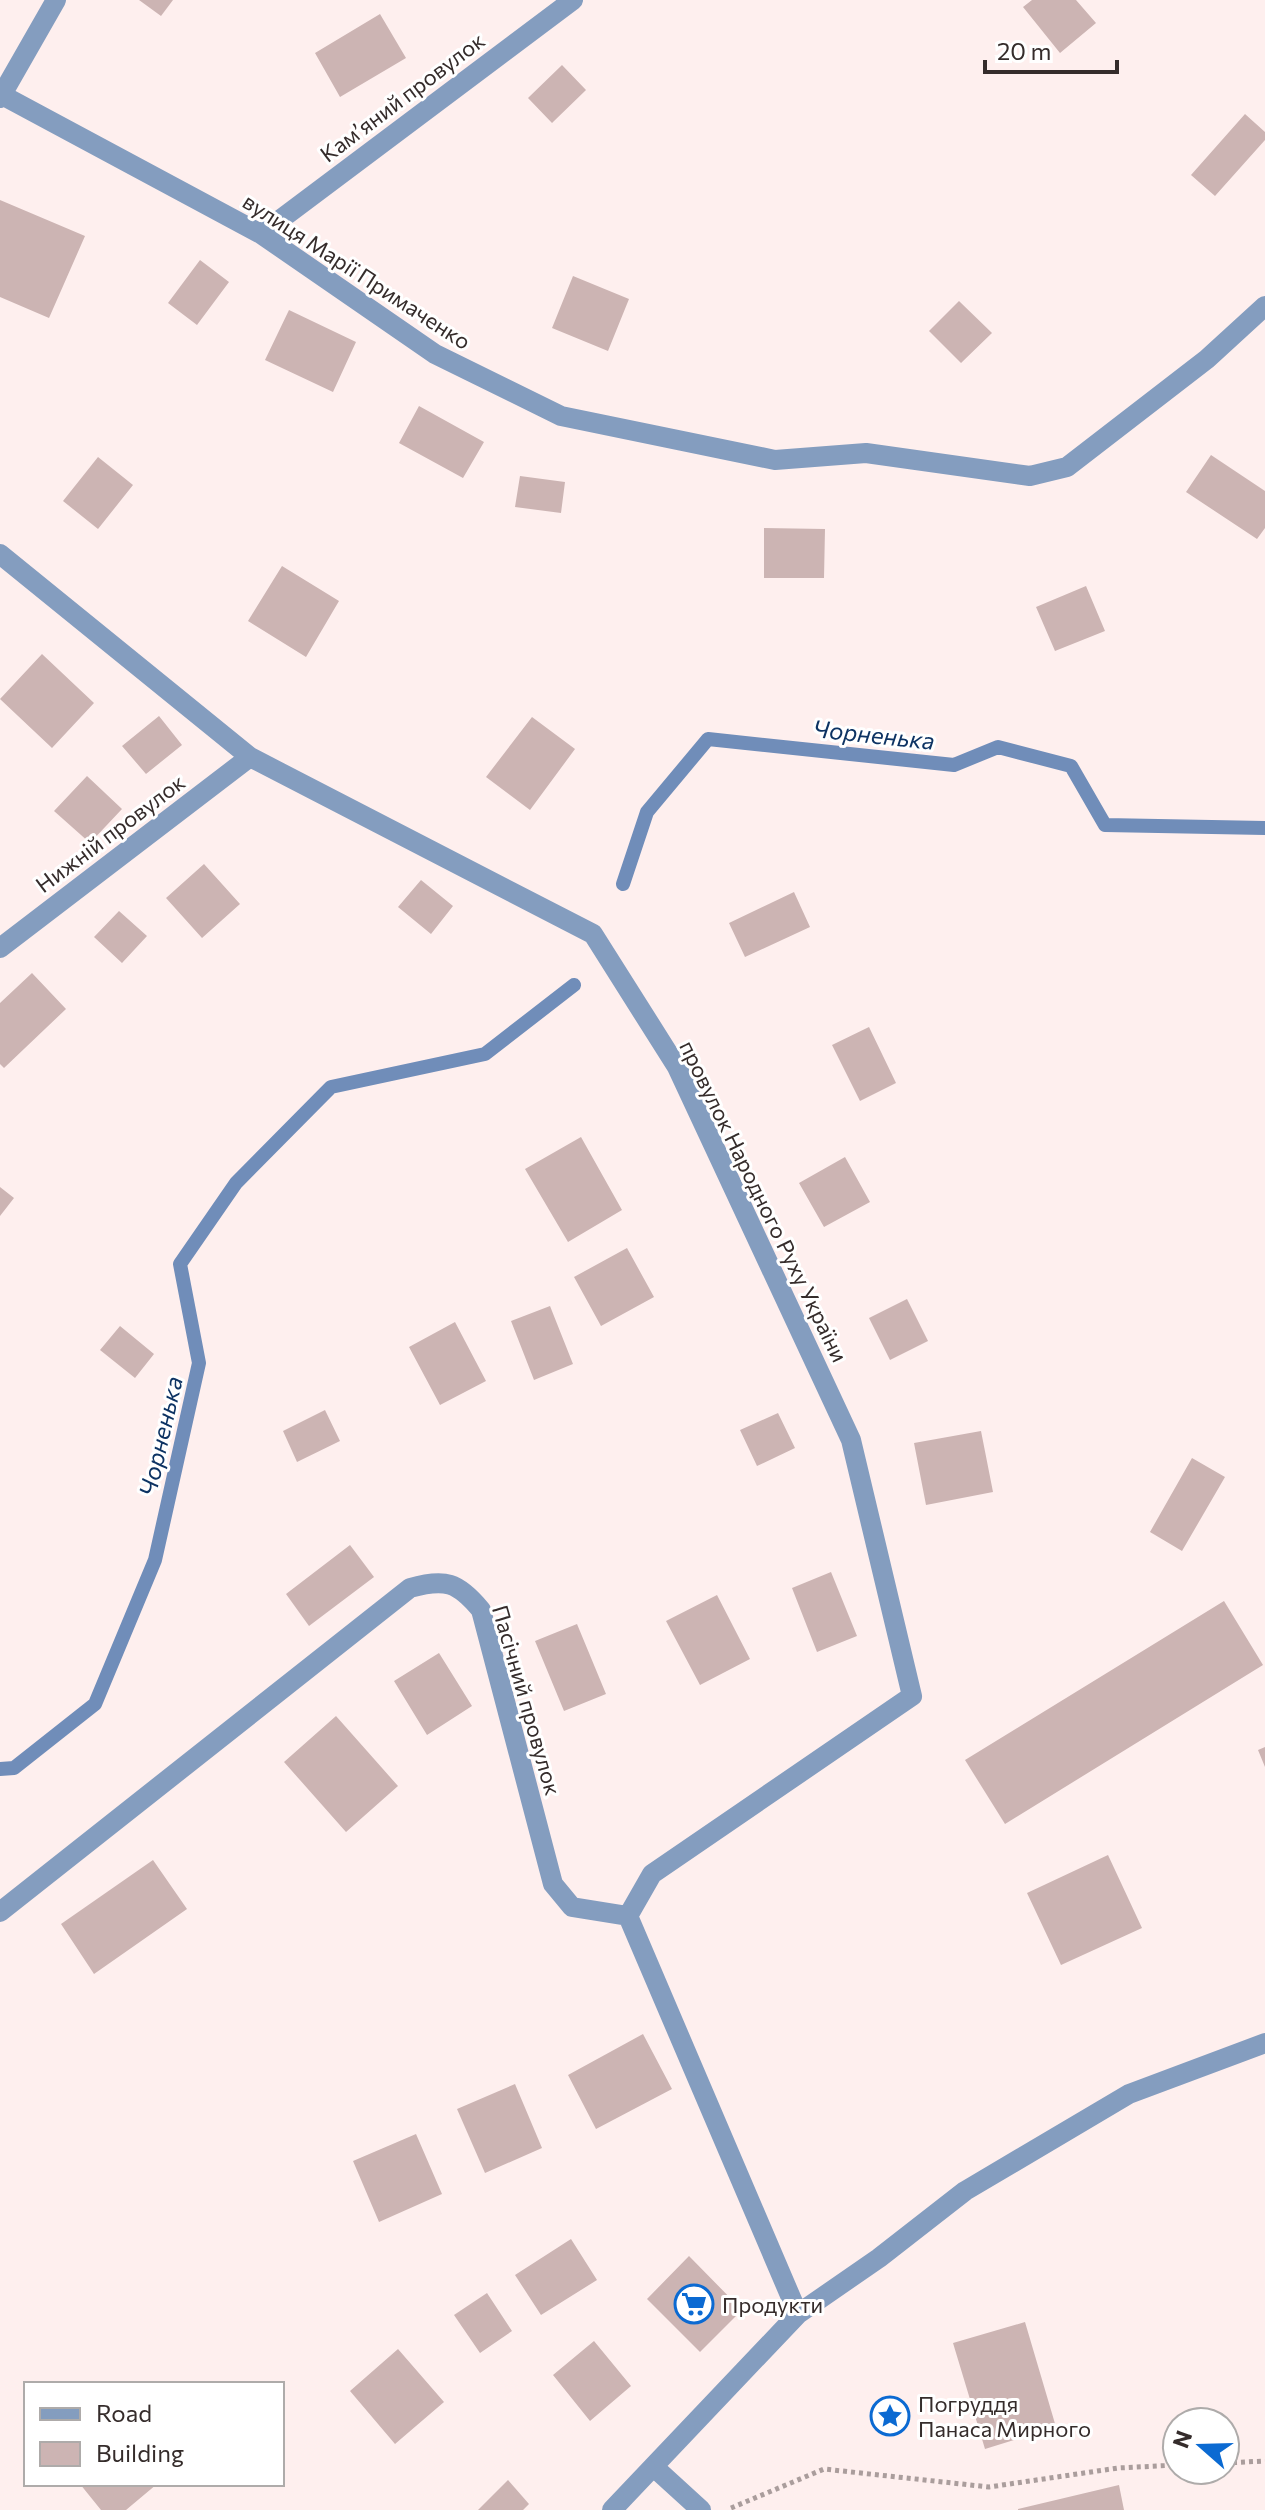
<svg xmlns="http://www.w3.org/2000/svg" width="1265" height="2510" viewBox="0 0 1265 2510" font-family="Commissioner,sans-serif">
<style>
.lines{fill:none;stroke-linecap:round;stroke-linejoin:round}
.stream{stroke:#708db9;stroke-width:14}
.building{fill:#ccb4b3}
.path{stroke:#aa9d9c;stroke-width:5;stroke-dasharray:4 4;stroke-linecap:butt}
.minor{stroke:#849dbf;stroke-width:20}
.labels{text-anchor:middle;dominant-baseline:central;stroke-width:6;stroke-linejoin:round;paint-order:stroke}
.street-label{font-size:22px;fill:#352c2b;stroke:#fff}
.poi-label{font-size:22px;fill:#352c2b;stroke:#fff;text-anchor:start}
.water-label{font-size:24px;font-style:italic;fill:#0d3363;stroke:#fff}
</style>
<rect width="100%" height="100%" fill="#feefee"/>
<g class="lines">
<!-- stream -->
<path class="stream" d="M623,884L647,812L708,739L954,765L998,747L1071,766L1105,825L1265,828
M0,1769L14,1768L95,1704L155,1560L199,1363L180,1264L236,1183L331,1087L485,1054L574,985"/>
</g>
<!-- building -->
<path class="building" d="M139,0H173L161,16Z
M1032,0H1076L1096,23L1060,53L1023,7Z
M380,14L406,58L340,97L315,53Z
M562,65L586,90L552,123L528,98Z
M1245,114L1265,132V140L1215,196L1191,175Z
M0,200L85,236L49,318L0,297Z
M200,260L229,282L197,325L168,303Z
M573,276L629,299L608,351L552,328Z
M959,301L992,333L961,363L929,331Z
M289,310L356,342L333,392L265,360Z
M419,406L484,442L463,478L399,443Z
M1211,455L1265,491V528L1257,539L1186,492Z
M98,457L133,485L98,529L63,501Z
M520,476L565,482L561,513L515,507Z
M764,528L825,529L824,578H764Z
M282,566L339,601L306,657L248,621Z
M1086,586L1105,631L1055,651L1036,607Z
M42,654L94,703L52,748L0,699Z
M159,716L182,745L146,774L122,746Z
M532,717L575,749L530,810L486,777Z
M87,776L122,809L90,843L54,811Z
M204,864L240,904L202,938L166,898Z
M421,880L453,906L431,934L398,907Z
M794,892L810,927L745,957L729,923Z
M119,911L147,936L122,963L94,937Z
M32,973L66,1009L4,1068L0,1064V1003Z
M869,1027L896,1083L860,1101L832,1045Z
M581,1137L622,1210L568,1242L525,1169Z
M845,1157L870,1202L824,1227L799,1183Z
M0,1187L14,1198L0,1216Z
M627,1248L654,1297L601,1326L574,1277Z
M907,1299L928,1341L890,1360L869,1318Z
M550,1306L573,1364L534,1380L511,1321Z
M455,1322L486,1381L440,1405L409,1347Z
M120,1326L154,1354L135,1378L100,1350Z
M325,1410L340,1441L297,1462L283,1431Z
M778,1413L795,1448L757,1466L740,1430Z
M981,1431L993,1492L926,1505L914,1443Z
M1192,1458L1225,1477L1182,1551L1150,1532Z
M350,1545L374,1577L309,1626L286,1594Z
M831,1572L857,1636L817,1652L792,1588Z
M717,1595L750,1659L700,1685L666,1621Z
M1224,1601L1263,1665L1005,1824L965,1760Z
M577,1624L606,1694L564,1711L535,1641Z
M439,1653L472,1706L427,1735L394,1681Z
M336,1716L398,1786L346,1832L284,1762Z
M1265,1747V1767L1258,1750Z
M1108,1855L1142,1928L1061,1965L1027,1893Z
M153,1860L187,1909L94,1974L61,1924Z
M643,2034L672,2089L596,2129L568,2075Z
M515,2084L542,2148L485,2173L457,2109Z
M416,2134L442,2194L379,2222L353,2161Z
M571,2239L597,2280L541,2315L515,2275Z
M689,2256L742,2310L700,2352L647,2299Z
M487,2293L512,2331L480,2353L454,2315Z
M1025,2322L1056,2427L985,2449L953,2343Z
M594,2341L631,2386L590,2421L553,2375Z
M398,2349L444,2402L395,2444L350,2391Z
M508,2480L529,2504L523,2510H478Z
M80,2484H157L126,2510H101Z
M1119,2485L1124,2510H1018V2509Z"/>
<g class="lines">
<!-- path -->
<path class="path" d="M1225,2463L1265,2461
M731,2508L824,2469L989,2487L1118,2468L1177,2465"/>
<!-- minor -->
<path class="minor" d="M2,95L261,234L435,354L561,416L775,460L866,453L1030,476L1067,467L1207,359L1265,306
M0,98L56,0
M261,234L573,0
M0,554L250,757L593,934L677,1067L851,1440L912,1696L652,1874L628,1916
M0,948L250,757
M0,1912L410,1588C445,1578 458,1582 481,1610L553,1884L572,1907L628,1916
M628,1916L798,2314
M655,2468L701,2510
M612,2510L798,2314L879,2258L965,2191L1129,2094L1265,2043"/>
</g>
<!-- icons -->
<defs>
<symbol id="supermarket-ring" viewBox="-11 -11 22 22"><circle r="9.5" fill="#fff" stroke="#0b6ad2" stroke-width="1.5"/><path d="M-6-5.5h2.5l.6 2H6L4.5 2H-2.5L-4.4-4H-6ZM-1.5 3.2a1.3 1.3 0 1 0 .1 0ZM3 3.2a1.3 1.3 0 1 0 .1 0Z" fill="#0b6ad2"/></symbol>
<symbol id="sight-ring" viewBox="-11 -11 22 22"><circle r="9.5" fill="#fff" stroke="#0b6ad2" stroke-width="1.5"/><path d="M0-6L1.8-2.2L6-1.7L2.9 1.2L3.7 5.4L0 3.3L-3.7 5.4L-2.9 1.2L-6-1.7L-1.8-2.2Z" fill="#0b6ad2"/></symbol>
</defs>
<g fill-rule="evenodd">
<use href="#supermarket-ring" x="672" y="2282" width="44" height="44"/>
<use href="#sight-ring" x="868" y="2394" width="44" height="44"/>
</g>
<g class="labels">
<!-- street labels -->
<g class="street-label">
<text transform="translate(402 97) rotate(-37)">Камʼяний провулок</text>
<text transform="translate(357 271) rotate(33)">вулиця Марії Примаченко</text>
<text transform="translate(110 833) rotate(-37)">Нижній провулок</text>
<text transform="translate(764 1201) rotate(64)">провулок Народного Руху України</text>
<text transform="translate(527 1700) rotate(74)">Пасічний провулок</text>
</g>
<!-- poi labels -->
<g class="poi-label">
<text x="722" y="2304">Продукти</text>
<text x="918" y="2403">Погруддя<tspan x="918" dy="25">Панаса Мирного</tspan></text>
</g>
<!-- water labels -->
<g class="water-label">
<text transform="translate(874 734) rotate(6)">Чорненька</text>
<text transform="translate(160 1436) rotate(-77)">Чорненька</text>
</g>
</g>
<!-- legend -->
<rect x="24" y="2382" width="260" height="104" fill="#ffffff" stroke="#aeabaa" stroke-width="2"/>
<rect x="40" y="2408" width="40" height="12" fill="#849dbf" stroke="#aeabaa" stroke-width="2"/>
<text x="96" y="2422" font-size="24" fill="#352c2b">Road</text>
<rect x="40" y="2442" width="40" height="24" fill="#ccb4b3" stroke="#aeabaa" stroke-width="2"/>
<text x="96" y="2462" font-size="24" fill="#352c2b">Building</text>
<!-- north arrow -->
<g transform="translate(1201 2446) rotate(290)"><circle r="38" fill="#ffffff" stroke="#aeabaa" stroke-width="2"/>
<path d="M0-6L14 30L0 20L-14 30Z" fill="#0b6ad2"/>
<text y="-12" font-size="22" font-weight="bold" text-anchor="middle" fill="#352c2b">N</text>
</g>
<!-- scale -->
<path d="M985 60v12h132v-12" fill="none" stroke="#352c2b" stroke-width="4"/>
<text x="997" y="60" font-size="24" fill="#352c2b" stroke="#ffffff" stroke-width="6" paint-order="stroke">20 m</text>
</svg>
